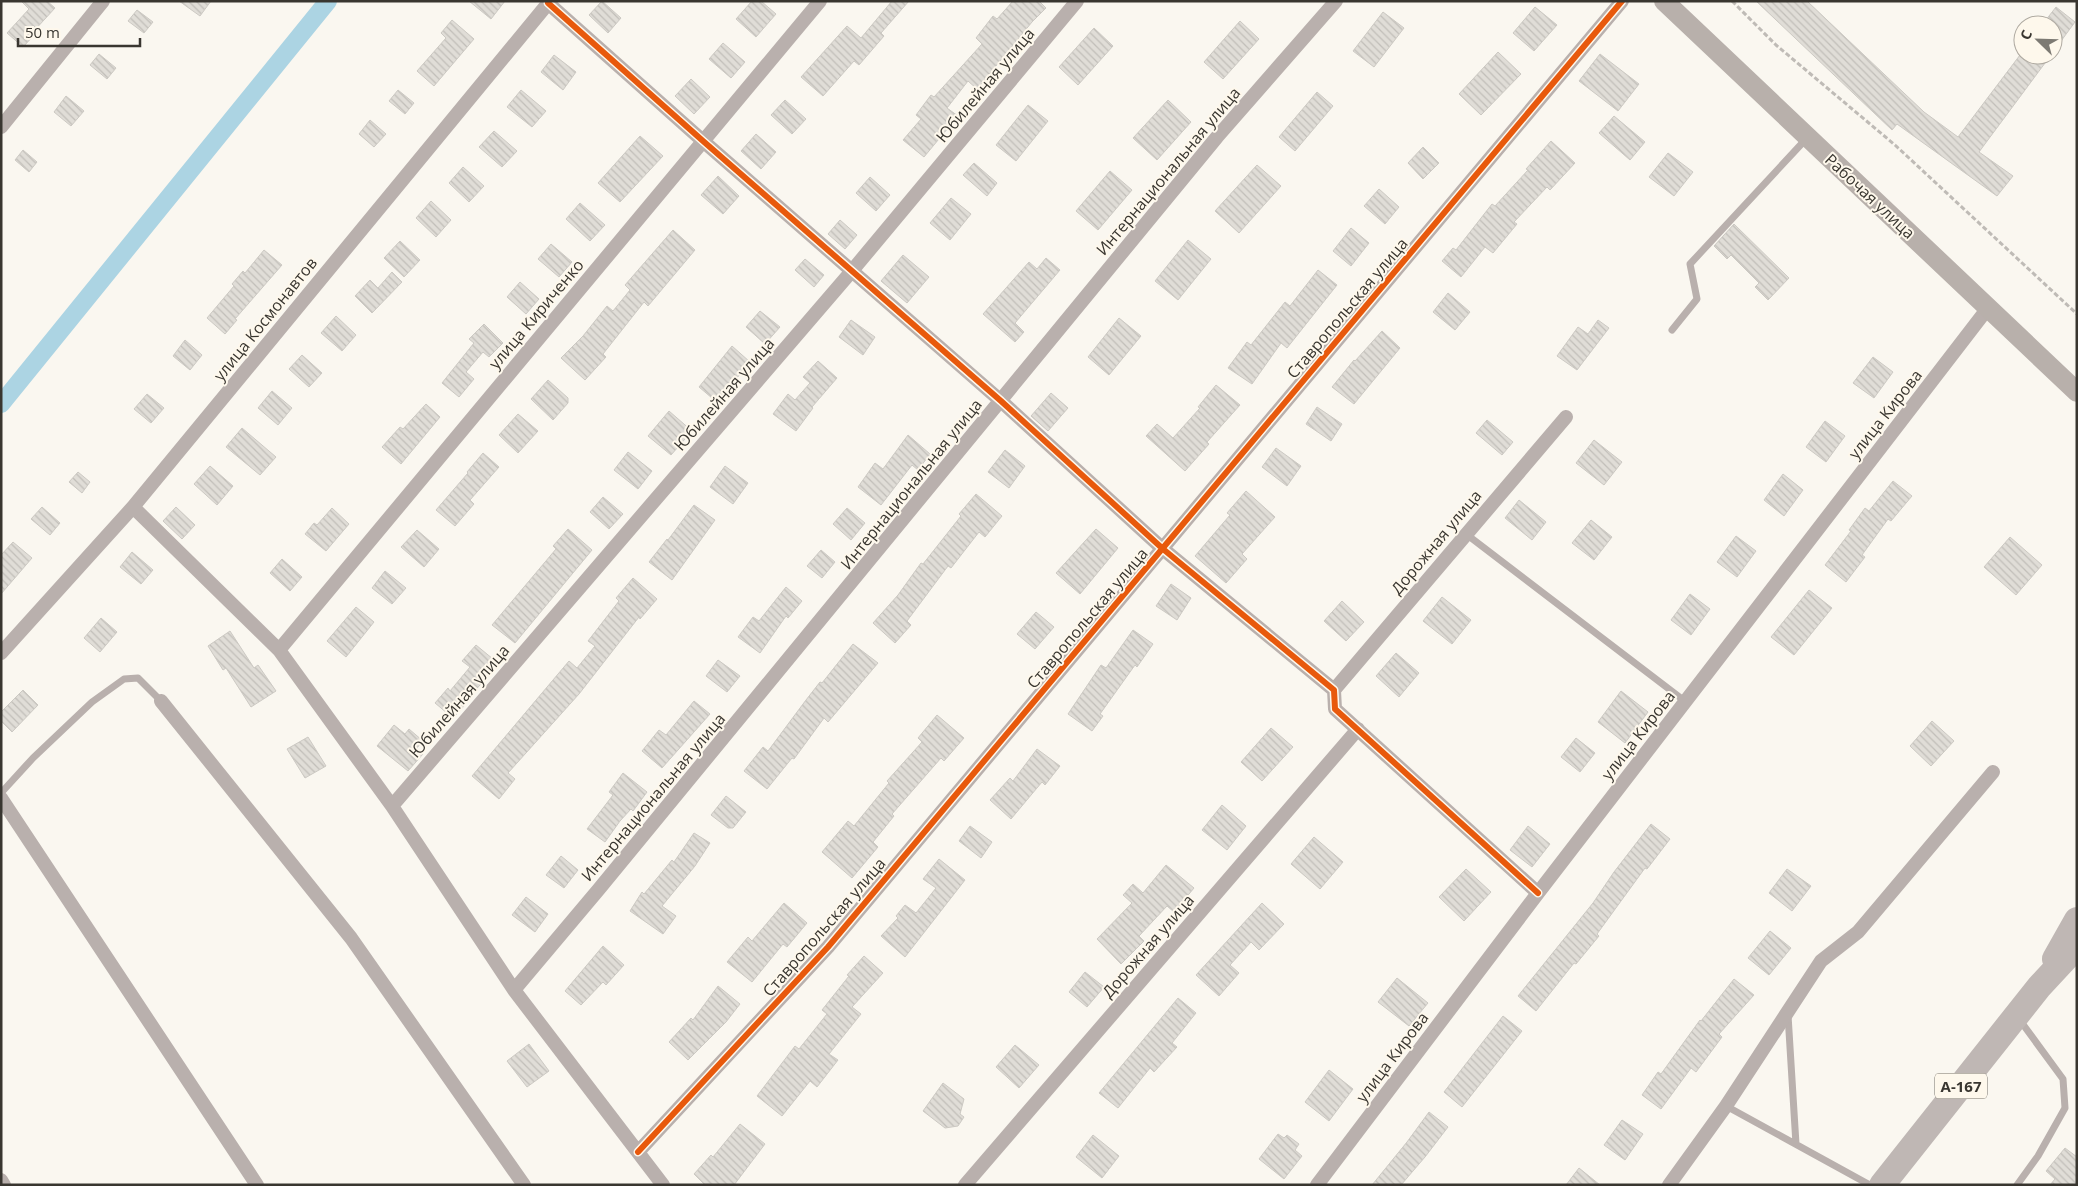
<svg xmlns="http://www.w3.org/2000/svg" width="2078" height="1186" viewBox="0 0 2078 1186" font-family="'Open Sans',sans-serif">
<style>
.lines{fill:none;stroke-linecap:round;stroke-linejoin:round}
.canal{stroke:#acd4e3;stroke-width:18}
.building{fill:url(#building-back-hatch);stroke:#ccc9c3}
.path{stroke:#bfbbb6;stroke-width:3;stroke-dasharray:5 2.5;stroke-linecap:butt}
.lane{stroke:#b9b0ad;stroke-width:7}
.street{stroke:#b9b0ad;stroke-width:14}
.secondary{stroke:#b8b0ab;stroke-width:20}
.highway{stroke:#bfb7b4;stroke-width:26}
.cycleway-casing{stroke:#fef8ec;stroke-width:9}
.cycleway{stroke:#e8590c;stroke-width:6}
.labels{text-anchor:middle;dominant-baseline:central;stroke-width:4;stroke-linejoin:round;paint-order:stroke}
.shield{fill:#fef8ec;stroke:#747068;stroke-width:1}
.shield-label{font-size:15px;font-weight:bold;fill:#393630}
.street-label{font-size:16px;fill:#393630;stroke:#fef8ec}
</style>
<defs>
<pattern id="building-back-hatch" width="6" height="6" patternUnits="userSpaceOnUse" patternTransform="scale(1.25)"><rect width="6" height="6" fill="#e0ddd7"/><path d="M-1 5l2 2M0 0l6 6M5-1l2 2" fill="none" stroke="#c1beb9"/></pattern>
</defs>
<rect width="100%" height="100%" fill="#faf7f0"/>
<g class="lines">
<!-- canal -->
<path class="canal" d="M1,404L328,1"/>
</g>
<!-- building -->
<path class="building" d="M21,1H47L55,8L33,32L35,34L23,47L7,33L29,9Z
M179,1H211L200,16Z
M469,1H505L491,19Z
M602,1L621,18L608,33L589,15Z
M752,1H761L776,14L756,37L736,19Z
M892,1H909L881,33L884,36L859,65L854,61L823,96L801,77L847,26L861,38Z
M1013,1H1039L1046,8L1032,22L977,89L968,81L947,108L958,116L924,157L903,140L921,119L916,115L931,95L934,97L982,44L976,38L993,16L997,19Z
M1756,1H1807L1924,112L1958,137L2020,55H2051L1979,152L2013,176L1997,196L1897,124L1892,130Z
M1535,7L1557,25L1534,51L1513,33Z
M2056,7L2075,22L2053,52V25H2042Z
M137,10L153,22L144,33L128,21Z
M1383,12L1404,28L1374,67L1353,51Z
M452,20L474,39L434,86L417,71L446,38L441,33Z
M1240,21L1259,39L1223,79L1204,62Z
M1094,28L1113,46L1078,85L1059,67Z
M723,43L745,62L731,78L709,59Z
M1498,52L1521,74L1481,115L1459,94Z
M99,54L116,68L107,79L90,65Z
M1600,54L1639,84L1618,111L1579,81Z
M554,55L576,72L563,90L541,72Z
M691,79L710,97L694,114L675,96Z
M398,90L414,103L405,114L389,101Z
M521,90L546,111L532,127L507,107Z
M1317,92L1333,106L1295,151L1279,137Z
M66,96L84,111L71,126L54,112Z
M785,100L806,119L792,134L771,115Z
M1168,100L1191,122L1157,160L1133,138Z
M1028,105L1048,121L1016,161L996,145Z
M1614,116L1645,142L1630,160L1599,133Z
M370,120L386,134L374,147L359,134Z
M494,131L517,151L502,167L479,147Z
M756,134L776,152L761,169L741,151Z
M640,136L663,156L620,202L598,183Z
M1551,141L1575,163L1550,190L1547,187L1514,222L1517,224L1493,253L1485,247L1461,277L1442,261L1453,248L1456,250L1492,204L1495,206L1528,170L1526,169Z
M1423,147L1439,163L1423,179L1408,163Z
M23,150L37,162L29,172L15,160Z
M1668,153L1693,172L1674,196L1649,177Z
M974,163L997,183L987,196L963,175Z
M1257,165L1281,186L1239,233L1215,211Z
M463,167L484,186L469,202L449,183Z
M1110,171L1132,190L1098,230L1076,211Z
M718,176L739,196L723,214L701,195Z
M870,177L890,195L876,211L856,193Z
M1379,189L1399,207L1385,224L1364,206Z
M951,198L971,214L950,240L930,223Z
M431,201L451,220L436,237L416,218Z
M580,203L605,225L590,241L566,219Z
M840,220L857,235L845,249L828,234Z
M1734,224L1789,278L1768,300L1755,287L1759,283L1731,255L1727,259L1714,246Z
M1351,228L1369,243L1351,266L1333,251Z
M673,230L695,250L648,306L644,302L603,354L606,357L585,380L561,358L583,336L607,306L613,311L630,290L625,285Z
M1188,240L1211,259L1178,300L1155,281Z
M400,241L420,260L404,277L384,258Z
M551,244L572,262L559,277L538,259Z
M264,250L282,265L235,319L237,320L225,334L207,318L234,286L232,284L243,271L245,273Z
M903,255L929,277L907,303L881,281Z
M1046,258L1060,270L1015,323L1024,332L1015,342L983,314L1029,262L1037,269Z
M805,259L824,275L814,287L795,270Z
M1318,270L1337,285L1287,348L1281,343L1252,384L1228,368L1247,342L1251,345L1285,302L1290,306Z
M392,272L402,282L372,313L355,296L370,280L378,288Z
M520,282L539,299L526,314L507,297Z
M1448,293L1470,312L1455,330L1433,312Z
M760,311L780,327L765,344L746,327Z
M336,316L356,335L342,351L321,333Z
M1119,318L1141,336L1109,375L1088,357Z
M851,320L875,337L863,355L839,337Z
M1598,320L1609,328L1577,370L1557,356L1578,327L1588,334Z
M484,324L503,343L489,357L483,352L466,372L474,379L459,397L442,383L474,343L469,339Z
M1382,331L1400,348L1354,404L1332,387L1354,360L1355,361Z
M185,340L202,355L190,370L173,356Z
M732,346L750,362L732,384L734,386L719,404L699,387Z
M302,355L322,373L309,387L289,369Z
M1873,357L1893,372L1874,398L1853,383Z
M818,361L837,378L812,407L813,408L796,431L773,414L788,394L795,400L810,383L803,377Z
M548,380L568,398V403L553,420L531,399Z
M1216,385L1240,405L1207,442L1209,444L1185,471L1146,436L1157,424L1173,438L1200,408L1198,407Z
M272,391L292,408L278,425L258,408Z
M1051,393L1068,408L1048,431L1031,416Z
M147,394L164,408L151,423L134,409Z
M426,404L440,417L401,464L382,447L400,427L403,429Z
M1317,407L1342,424L1331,441L1306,424Z
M669,411L692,431L671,455L648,436Z
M518,414L538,431L518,453L499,435Z
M1487,420L1513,442L1502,455L1476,433Z
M1825,421L1845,436L1826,462L1806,447Z
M242,428L276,457L260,475L226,447Z
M908,435L930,454L918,470L912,465L881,505L858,487L875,463L883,469Z
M1594,440L1622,462L1604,485L1576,463Z
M1276,448L1301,466L1287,486L1262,467Z
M1005,450L1025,466L1009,488L988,472Z
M628,452L652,471L638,489L614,470Z
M483,453L499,467L470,500L474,504L455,526L436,510L468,473L467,472Z
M210,466L233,486L217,505L194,484Z
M725,466L748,483L733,504L710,487Z
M78,472L90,482L82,493L69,482Z
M1783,474L1803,490L1784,516L1764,500Z
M1893,481L1912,496L1891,521L1888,519L1862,555L1865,557L1846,582L1825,565L1851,531L1849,530L1865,508L1869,511Z
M1246,491L1275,517L1242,554L1247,559L1226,583L1195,556L1230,515L1227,513Z
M976,494L1002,516L985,537L979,532L951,568L948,566L907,621L911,625L895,643L873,623L898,595L921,563L923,564L961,516L959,514Z
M603,497L623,514L609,529L590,512Z
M1519,500L1546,522L1532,540L1505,518Z
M694,505L715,520L672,580L649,562L667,539L668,540Z
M42,507L60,523L50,535L31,519Z
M176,507L195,525L182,539L163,521Z
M332,508L349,524L326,551L305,534L314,523L317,525Z
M847,508L865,523L851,540L833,524Z
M1591,520L1612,537L1594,560L1572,543Z
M568,529L592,550L515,643L492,625L556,549L553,546Z
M1096,529L1118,548L1080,594L1056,573Z
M417,530L439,549L424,567L401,547Z
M1736,536L1756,551L1737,577L1717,562Z
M2010,537L2042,565L2016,595L1984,567Z
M13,542L32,558L1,594V555Z
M821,550L835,562L822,578L807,566Z
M132,552L153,570L141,584L120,567Z
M282,559L302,577L290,591L270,573Z
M385,571L406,588L392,604L372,588Z
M633,578L657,599L640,619L639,617L579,694L508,773L515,779L499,799L472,776L569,661L577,668L595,646L588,641L619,601L616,598Z
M1171,584L1191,598L1177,620L1156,606Z
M786,587L802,601L788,618L786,616L760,653L738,637L753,617L759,621Z
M1809,590L1832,608L1794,655L1771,637Z
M1690,594L1710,609L1691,635L1671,620Z
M1442,597L1471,620L1452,644L1423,621Z
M1342,601L1364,622L1346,641L1324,621Z
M356,607L374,622L346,657L327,641Z
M1036,612L1054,627L1035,649L1017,634Z
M101,618L117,632L100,652L84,638Z
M1133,630L1153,644L1137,667L1135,665L1100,714L1103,716L1092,731L1068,714L1101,665L1106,668Z
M230,631L254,668L258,665L276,691L251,707L226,668L223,670L208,646Z
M853,644L878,663L828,722L824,718L794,759L792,758L767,789L744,771L763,747L768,751L806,700L820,682L822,683Z
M476,645L499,664L462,705L464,706L453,718L435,703L448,688L450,691L470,667L462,661Z
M1396,653L1419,673L1399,697L1376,676Z
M718,660L740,676L727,692L706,676Z
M23,690L38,705L12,732L1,721V712Z
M1621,691L1648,712L1625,743L1598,722Z
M694,701L710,714L662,768L642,751L659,730L666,735Z
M937,715L964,738L944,761L941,758L892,814L894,816L873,842L878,847L852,878L822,852L848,821L854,826L889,783L887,781L922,742L918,738Z
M1932,721L1954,741L1931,766L1910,746Z
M394,725L405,734L409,729L423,741L416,749L423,754L408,771L377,746Z
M1271,728L1293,747L1262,781L1241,762Z
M308,737L326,766L305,778L287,749Z
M1576,738L1595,753L1580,772L1561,757Z
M1037,749L1060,766L1045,785L1042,782L1011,819L990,800L1010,778L1013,781Z
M623,773L647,792L633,811L631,809L620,821L605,842L587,829L613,795L609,792Z
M726,796L746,812L733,828H728L711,815Z
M1222,805L1246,826L1227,850L1202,830Z
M1651,824L1670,839L1647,869L1645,868L1597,934L1599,936L1576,964L1574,963L1536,1011L1518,996L1593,903L1614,872Z
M970,826L992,842L981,858L959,841Z
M1528,826L1550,844L1532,867L1510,850Z
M694,833L710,843L695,866L662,906L676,916L663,934L630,911L642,892L644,894L672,860L674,862Z
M1314,837L1343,862L1320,889L1291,864Z
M561,856L578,870L564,888L546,875Z
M939,859L965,880L905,957L881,936L898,918L896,916L905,905L916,913L936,888L923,879Z
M1166,865L1194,888L1174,912L1167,906L1139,936L1144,941L1121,964L1097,939L1132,903L1123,895L1133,884L1143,893Z
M1466,869L1491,892L1464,921L1439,897Z
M1787,869L1811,886L1792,911L1769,893Z
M526,897L548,914L535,932L512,915Z
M784,903L807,923L787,947L783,944L752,982L727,962L748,937L752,941Z
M1262,903L1284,924L1259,950L1251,942L1230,965L1239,973L1219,996L1196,975Z
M1770,931L1791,948L1769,975L1748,958Z
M603,946L624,965L606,985L603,982L581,1005L565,991Z
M864,956L883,973L852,1007L861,1014L829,1054L838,1060L817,1087L810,1081L782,1116L757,1096L795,1046L799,1049L827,1014L822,1010L849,976L847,975Z
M1085,972L1104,987L1087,1007L1069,992Z
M1397,978L1428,1003L1409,1026L1378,1002Z
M1734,979L1754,995L1719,1034L1722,1037L1696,1072L1691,1068L1661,1109L1642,1095L1658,1072L1661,1074L1700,1020L1701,1021Z
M718,986L740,1004L726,1022L688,1060L669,1042L691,1018L693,1020Z
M1178,998L1196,1013L1172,1043L1177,1047L1154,1072L1150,1068L1118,1108L1099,1093Z
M1503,1016L1522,1031L1462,1107L1444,1092Z
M529,1044L549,1071L527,1087L507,1061Z
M1015,1045L1039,1065L1019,1088L996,1067Z
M1329,1070L1353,1089L1329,1121L1305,1102Z
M943,1083L964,1099L960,1114L964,1117L958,1126L945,1128L923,1111Z
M1429,1112L1448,1127L1425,1157L1401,1185H1372L1407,1142Z
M1622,1120L1643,1134L1625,1160L1604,1145Z
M740,1124L765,1144L734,1185H705L694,1174L711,1155L713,1157Z
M1278,1134L1284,1138L1287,1135L1299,1144L1295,1150L1302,1156L1284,1179L1259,1159Z
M1093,1135L1119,1156L1102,1178L1076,1157Z
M2065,1148L2077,1157V1185H2050L2055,1179L2046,1171Z
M1579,1168L1600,1185H1566Z"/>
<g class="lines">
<!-- path -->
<path class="path" d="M1732,1L1776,45L1895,145L2077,314"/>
<!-- lane -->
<path class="lane" d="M1672,330L1697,299L1690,264L1807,138
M1466,534L1686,702
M1,793L33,758L92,702L124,679L138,678L161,701
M1788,1015L1796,1144
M1726,1106L1870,1185
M2017,1185L2038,1156L2065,1108L2063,1079L2019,1019"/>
<!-- street -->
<path class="street" d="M548,3L703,141L1001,401L1163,549L1334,690L1335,709L1538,893
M1,127L103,1
M133,507L279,650L392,806L514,990L663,1185
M279,650L820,1
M1,653L133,507L550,1
M1334,690L1566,417
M161,701L351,938L524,1185
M1,798L257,1185
M392,806L851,272L1077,1
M514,990L599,889L1217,137L1336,1
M638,1152L828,947L1622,1
M1,1180L4,1185
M965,1185L1358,729
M1317,1185L1538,893L1988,308
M1669,1185L1726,1106L1821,961L1858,932L1993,772"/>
<!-- secondary -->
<path class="secondary" d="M1664,1L2077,392"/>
<!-- highway -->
<path class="highway" d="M2055,959L2077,920
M1882,1185L2039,987L2077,946"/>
<defs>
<path id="cycleway" d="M548,3L703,141L1001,401L1163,549L1334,690L1335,709L1538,893
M638,1152L828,947L1622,1"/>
</defs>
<!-- cycleway casing -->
<use href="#cycleway" class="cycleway-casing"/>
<!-- cycleway -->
<use href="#cycleway" class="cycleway"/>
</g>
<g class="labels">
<!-- shield labels -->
<rect class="shield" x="1935" y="1073.5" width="52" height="25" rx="4"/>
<g class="shield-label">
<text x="1961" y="1086">А-167</text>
</g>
<!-- street labels -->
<g class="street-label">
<text transform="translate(985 85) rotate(-50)">Юбилейная улица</text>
<text transform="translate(1168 171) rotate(-50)">Интернациональная улица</text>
<text transform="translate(1870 196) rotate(43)">Рабочая улица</text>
<text transform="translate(1347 308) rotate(-50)">Ставропольская улица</text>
<text transform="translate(536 314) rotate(-50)">улица Кириченко</text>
<text transform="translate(265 319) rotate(-51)">улица Космонавтов</text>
<text transform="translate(724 394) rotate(-49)">Юбилейная улица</text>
<text transform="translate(1885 414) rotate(-52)">улица Кирова</text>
<text transform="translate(911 484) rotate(-51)">Интернациональная улица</text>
<text transform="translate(1436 542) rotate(-50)">Дорожная улица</text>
<text transform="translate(1087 618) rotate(-50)">Ставропольская улица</text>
<text transform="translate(459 701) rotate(-49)">Юбилейная улица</text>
<text transform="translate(1638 735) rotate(-52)">улица Кирова</text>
<text transform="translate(653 797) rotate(-50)">Интернациональная улица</text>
<text transform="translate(824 927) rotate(-49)">Ставропольская улица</text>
<text transform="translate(1148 946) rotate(-49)">Дорожная улица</text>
<text transform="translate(1392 1057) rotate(-53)">улица Кирова</text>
</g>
</g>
<!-- border -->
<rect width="2078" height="1186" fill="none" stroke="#393630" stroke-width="5"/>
<!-- north arrow -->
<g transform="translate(2038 40) rotate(293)"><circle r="24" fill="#fef8ec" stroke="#afaaa1"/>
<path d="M0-4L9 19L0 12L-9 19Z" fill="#7d7a73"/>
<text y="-8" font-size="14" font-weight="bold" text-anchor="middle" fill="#393630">С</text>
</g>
<!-- scale -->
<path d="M18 38v8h122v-8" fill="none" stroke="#393630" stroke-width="2.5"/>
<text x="25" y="38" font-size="15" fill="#393630" stroke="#fef8ec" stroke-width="4" paint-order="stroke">50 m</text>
</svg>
